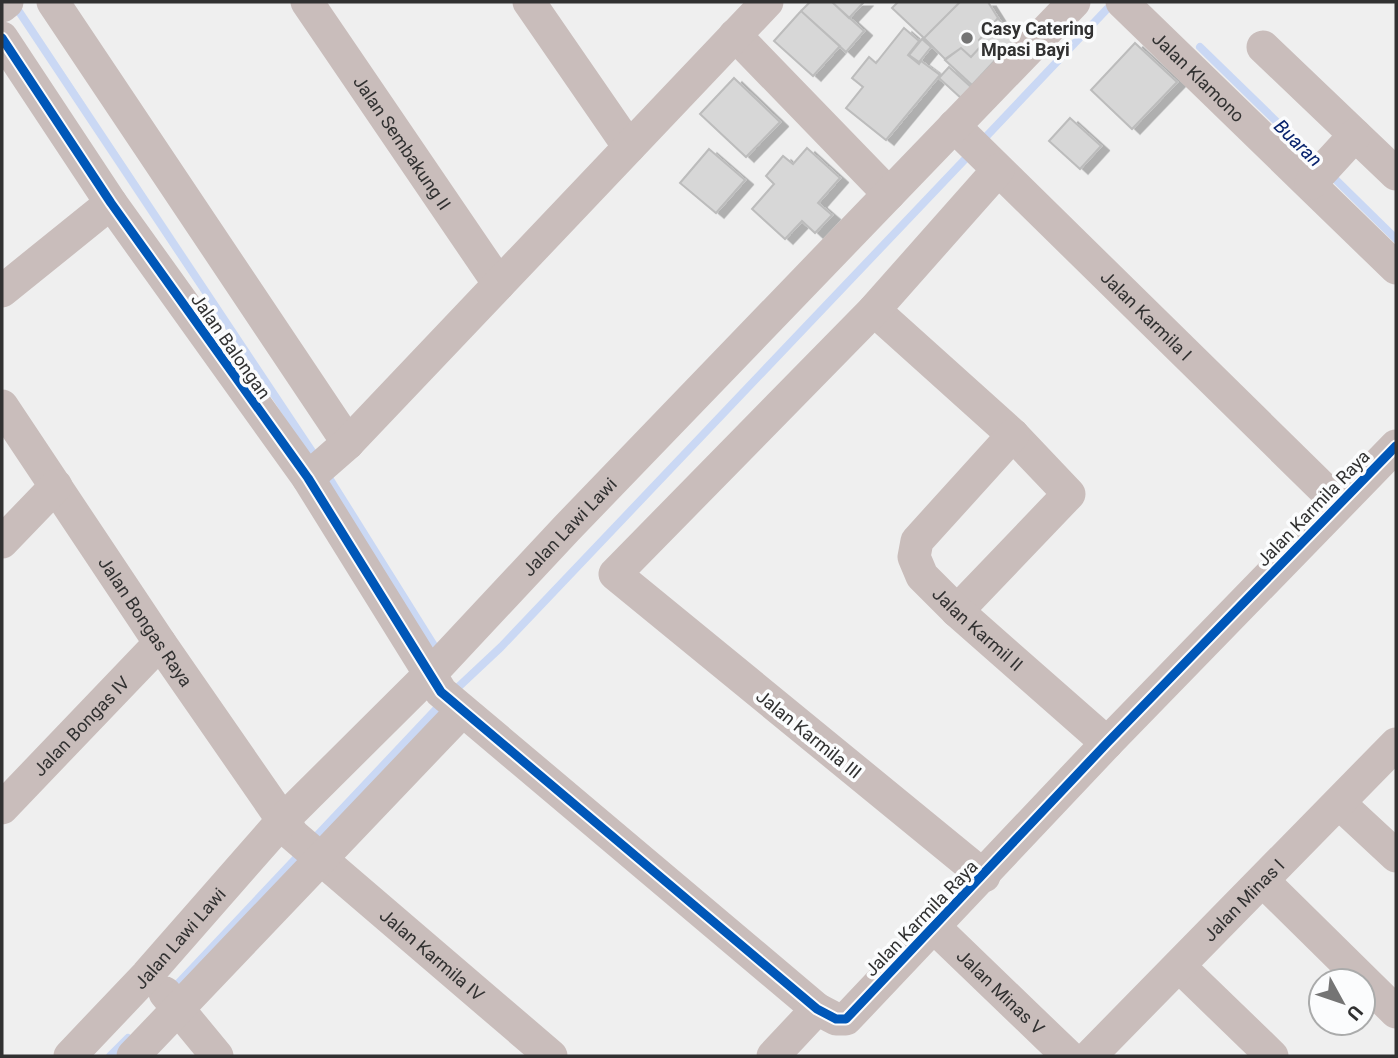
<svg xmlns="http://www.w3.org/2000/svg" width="1398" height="1058" viewBox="0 0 1398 1058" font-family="Roboto,sans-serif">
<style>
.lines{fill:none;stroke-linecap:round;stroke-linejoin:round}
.stream{stroke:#cad8f4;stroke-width:8}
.building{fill:#d7d7d7;stroke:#bcbcbc;stroke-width:2;filter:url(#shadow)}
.minor{stroke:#c9bdbb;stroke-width:33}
.cycleway-casing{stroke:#fbfcfd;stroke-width:13}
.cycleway{stroke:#0057b8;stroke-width:9}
.poi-dot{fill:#747474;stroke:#fbfcfd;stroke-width:2.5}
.labels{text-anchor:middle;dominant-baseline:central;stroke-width:7;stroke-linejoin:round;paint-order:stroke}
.poi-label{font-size:18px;font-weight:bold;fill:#313131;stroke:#fbfcfd;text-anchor:start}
.street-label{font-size:18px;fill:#313131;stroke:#fbfcfd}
.water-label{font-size:19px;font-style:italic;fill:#07226c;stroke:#fbfcfd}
</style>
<defs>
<filter id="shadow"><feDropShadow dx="8" dy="4.5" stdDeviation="0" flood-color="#0004"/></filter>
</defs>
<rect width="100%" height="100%" fill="#efefef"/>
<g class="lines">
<!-- stream -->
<path class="stream" d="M14,4L317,459
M1200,47L1318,162
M981,142L1107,9
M1330,174L1396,239
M326,473L440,655
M453,692L501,647L970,154
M311,842L441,704
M172,990L302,852
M110,1056L128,1038"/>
</g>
<!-- building -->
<path class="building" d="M810,2H832L864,31L846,52L801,11Z
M832,2H864L849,18Z
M898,2H960L924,38L892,8Z
M960,2H988L998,18L979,40L982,45L971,57L961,48L945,59L924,38Z
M801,11L840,46L813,76L774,41Z
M998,18L1014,40L972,85L945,60L961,48L971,57L982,45L979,40Z
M904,28L919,41L908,55L919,64L921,61L940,75L886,140L846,108L863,87L852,78L869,57L876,63Z
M922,39L931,47L919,62L909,55Z
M1135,43L1177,82L1132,129L1091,90Z
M949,67L971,87L961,98L939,78Z
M734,78L780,122L746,157L700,114Z
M1070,118L1101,146L1080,169L1049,141Z
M807,148L840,178L818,203L832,215L815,233L802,221L785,239L752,209L774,184L766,176L783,156L793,164Z
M709,149L745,180L716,213L680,183Z"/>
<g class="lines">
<!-- minor -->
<g class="minor">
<path d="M53,2L348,443"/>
<path id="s1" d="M307,2L499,284"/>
<path d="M529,2L629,147"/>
<path id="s2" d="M1122,2L1396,268"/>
<path d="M2,6L7,2"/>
<path d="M735,35L889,194"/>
<path d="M2,38L111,203L308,478L441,692L817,1009L836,1019H846L1107,743L1396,446"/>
<path d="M1263,47L1396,174"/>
<path id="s3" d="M954,126L1339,504"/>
<path d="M1311,183L1355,135"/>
<path d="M2,291L111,203"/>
<path d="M874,310L1013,435L1069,494L957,611"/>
<path id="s4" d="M2,406L160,643L293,835L551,1056"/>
<path id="s5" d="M1013,435L917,541L914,557L922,576L957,611L1107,743"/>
<path d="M308,478L348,443L767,2"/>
<path d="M2,542L56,486"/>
<path d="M1339,803L1396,856"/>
<path id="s6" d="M2,808L160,643"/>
<path d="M984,876L615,574L874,310L998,170"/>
<path d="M1263,881L1396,1012"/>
<path id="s7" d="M934,927L1068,1056"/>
<path d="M1179,966L1272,1056"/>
<path d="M165,993L217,1056"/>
<path id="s8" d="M70,1056L147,975L283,820L437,667L567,528L1074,2"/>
<path d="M133,1056L462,711"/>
<path d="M773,1056L817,1009"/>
<path id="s9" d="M1090,1056L1396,744"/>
</g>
<defs>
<path id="cycleway" d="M2,38L111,203L308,478L441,692L817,1009L836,1019H846L1107,743L1396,446"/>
</defs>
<!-- cycleway casing -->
<use href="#cycleway" class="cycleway-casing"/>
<!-- cycleway -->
<use href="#cycleway" class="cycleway"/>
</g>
<!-- markers -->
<circle class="poi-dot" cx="967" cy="38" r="7"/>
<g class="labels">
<!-- poi labels -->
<g class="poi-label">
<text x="981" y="28">Casy Catering<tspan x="981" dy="21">Mpasi Bayi</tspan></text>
</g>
<!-- street labels -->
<g class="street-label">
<text stroke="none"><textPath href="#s2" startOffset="107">Jalan Klamono</textPath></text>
<text stroke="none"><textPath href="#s1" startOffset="170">Jalan Sembakung II</textPath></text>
<text stroke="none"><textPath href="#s3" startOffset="270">Jalan Karmila I</textPath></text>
<text transform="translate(231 346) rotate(55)">Jalan Balongan</text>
<text transform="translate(1313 508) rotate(-46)">Jalan Karmila Raya</text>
<text stroke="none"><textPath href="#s8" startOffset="728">Jalan Lawi Lawi</textPath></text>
<text stroke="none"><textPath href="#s4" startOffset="259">Jalan Bongas Raya</textPath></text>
<text stroke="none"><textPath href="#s5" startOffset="257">Jalan Karmil II</textPath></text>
<text stroke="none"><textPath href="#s6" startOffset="114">Jalan Bongas IV</textPath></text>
<text transform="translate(809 734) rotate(39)">Jalan Karmila III</text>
<text stroke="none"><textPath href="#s9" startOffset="219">Jalan Minas I</textPath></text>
<text transform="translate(921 918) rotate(-46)">Jalan Karmila Raya</text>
<text stroke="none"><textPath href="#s8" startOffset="161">Jalan Lawi Lawi</textPath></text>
<text stroke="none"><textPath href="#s4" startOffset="702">Jalan Karmila IV</textPath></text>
<text stroke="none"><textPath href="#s7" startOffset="93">Jalan Minas V</textPath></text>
</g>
<!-- water labels -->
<g class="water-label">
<text transform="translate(1298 143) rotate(44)">Buaran</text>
</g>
</g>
<!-- border -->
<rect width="1398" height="1058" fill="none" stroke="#313131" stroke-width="7"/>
<!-- north arrow -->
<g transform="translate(1342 1002) rotate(130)"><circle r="33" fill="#fbfcfd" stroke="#aaabab" stroke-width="2"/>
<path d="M0-5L12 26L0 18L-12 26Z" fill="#747474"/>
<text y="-10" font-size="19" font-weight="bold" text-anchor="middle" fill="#313131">U</text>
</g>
</svg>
